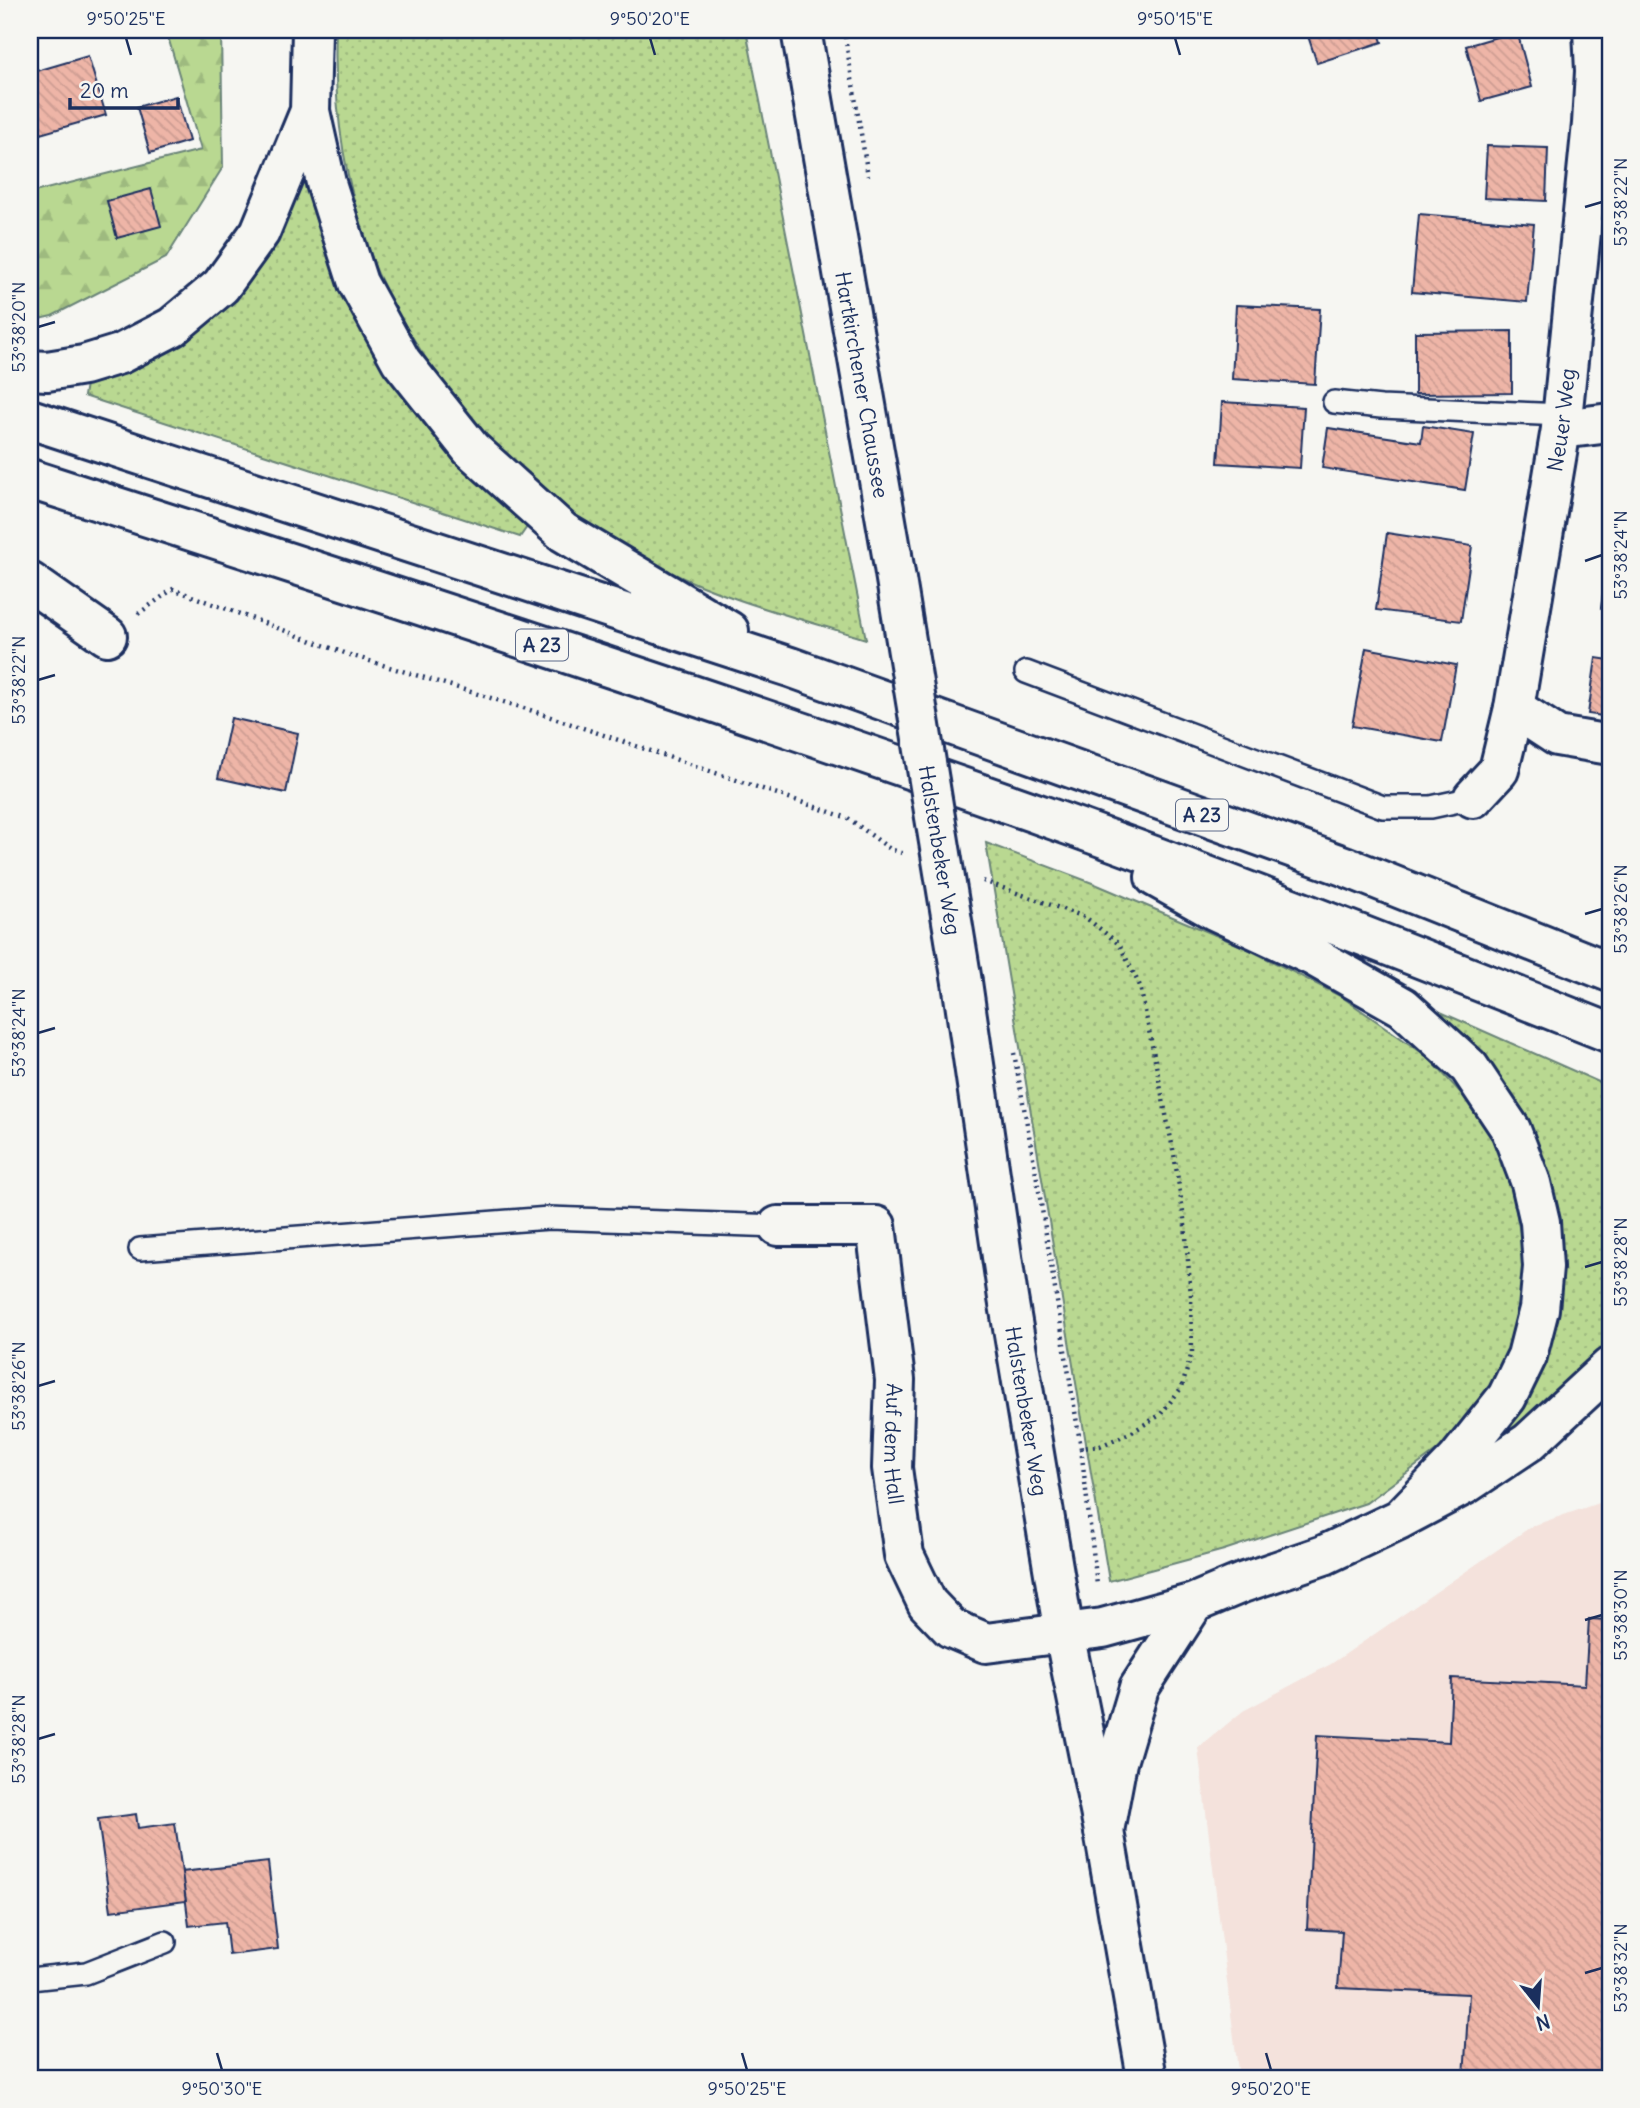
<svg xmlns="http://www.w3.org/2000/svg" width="1640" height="2108" viewBox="0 0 1640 2108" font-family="Delius,sans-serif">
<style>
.built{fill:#f4e2dc}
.grass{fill:url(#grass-dots);stroke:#6a8478;stroke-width:2}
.forest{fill:url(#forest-firs);stroke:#6a8478;stroke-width:2}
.building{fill:url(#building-back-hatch);stroke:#1b2f5e;stroke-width:2}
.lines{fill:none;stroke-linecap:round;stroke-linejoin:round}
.lane-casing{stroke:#1b2f5e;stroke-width:26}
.street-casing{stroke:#1b2f5e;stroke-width:44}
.secondary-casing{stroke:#1b2f5e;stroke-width:44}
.highway-casing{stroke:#1b2f5e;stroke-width:44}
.path{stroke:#1b2f5e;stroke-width:4.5;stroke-dasharray:2 5;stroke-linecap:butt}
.lane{stroke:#f6f6f2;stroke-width:21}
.street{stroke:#f6f6f2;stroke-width:38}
.secondary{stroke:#f6f6f2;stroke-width:38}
.highway{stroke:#f6f6f2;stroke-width:38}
.secondary-bridge-casing{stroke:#1b2f5e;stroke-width:44;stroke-linecap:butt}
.secondary-bridge{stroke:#f6f6f2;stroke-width:38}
.ticks{fill:none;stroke:#1b2f5e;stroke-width:2.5}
.labels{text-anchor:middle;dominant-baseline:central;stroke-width:6;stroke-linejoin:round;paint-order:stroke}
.shield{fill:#f6f6f2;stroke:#5d6b8a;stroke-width:2}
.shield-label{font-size:19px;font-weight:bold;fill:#1b2f5e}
.street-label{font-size:21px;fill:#1b2f5e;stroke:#f6f6f2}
.neatline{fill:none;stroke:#1b2f5e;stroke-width:2.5}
.ticks-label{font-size:18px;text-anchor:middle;fill:#1b2f5e}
</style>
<defs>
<pattern id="grass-dots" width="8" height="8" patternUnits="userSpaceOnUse" patternTransform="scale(1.75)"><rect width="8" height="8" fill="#b9d891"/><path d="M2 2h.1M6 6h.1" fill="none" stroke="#9eba7f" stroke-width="1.8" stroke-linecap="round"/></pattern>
<pattern id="forest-firs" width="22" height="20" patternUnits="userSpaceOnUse" patternTransform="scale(1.75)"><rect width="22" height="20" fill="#b9d891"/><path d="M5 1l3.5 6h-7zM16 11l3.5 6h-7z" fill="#9eba7f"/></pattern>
<pattern id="building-back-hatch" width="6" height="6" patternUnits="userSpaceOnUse" patternTransform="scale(1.75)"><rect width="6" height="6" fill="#eeb5a7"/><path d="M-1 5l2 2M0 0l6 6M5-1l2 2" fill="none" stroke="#cc9c92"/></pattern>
</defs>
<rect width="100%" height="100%" fill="#f6f6f2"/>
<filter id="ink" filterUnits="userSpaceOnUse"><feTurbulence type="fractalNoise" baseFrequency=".0143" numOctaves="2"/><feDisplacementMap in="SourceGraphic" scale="14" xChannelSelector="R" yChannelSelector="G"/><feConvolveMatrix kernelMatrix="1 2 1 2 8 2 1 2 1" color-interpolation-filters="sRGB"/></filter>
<g filter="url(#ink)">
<!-- built -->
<path class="built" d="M1610,1499V2078H1239L1198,1748L1243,1711L1331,1664L1532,1526Z"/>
<!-- grass -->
<path class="grass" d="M336,30H746L866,639C799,618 729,601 666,570C601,539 531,492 482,438C466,420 453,398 439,378C417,346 396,313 380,278C374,267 371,255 367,243C343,174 333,103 336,30Z
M314,180L329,233L529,524L520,537L84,396L86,384L180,344L218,315L250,281L280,232L301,182Z
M986,843L1095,884L1246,948L1342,997L1428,1057L1481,1115L1510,1178L1524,1254L1525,1291L1514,1335L1489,1392L1447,1443L1366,1503L1224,1550L1109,1581Z
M1436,1010L1610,1087V1344L1514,1437L1504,1431L1549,1346L1563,1271L1554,1194L1529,1119L1488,1061Z"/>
<!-- forest -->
<path class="forest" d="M166,30H221L223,167L166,258L52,316L30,321V193L201,150Z"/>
<!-- building -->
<path class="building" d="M1306,30H1378L1382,42L1317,63Z
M1517,31L1532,87L1481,101L1466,46Z
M88,56L106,115L30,137V73Z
M176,96L189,141L150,153L137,107Z
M1487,146L1548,148L1546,201L1484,198Z
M151,189L161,226L117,238L107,201Z
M1419,214L1534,224L1527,302L1412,292Z
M1236,305L1320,309L1315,384L1232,379Z
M1512,331V393L1415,394V332Z
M1222,402L1304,407L1300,468L1218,463Z
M1423,426L1474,434L1465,490L1322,468L1328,428L1421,442Z
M1387,533L1472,546L1461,621L1376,610Z
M1610,545V610L1601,608Z
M1366,648L1456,665L1442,742L1352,726Z
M1596,658L1610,660V717L1588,714Z
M231,718L298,733L286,793L218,778Z
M1589,1619L1610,1620V2078H1464L1469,1994L1338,1988L1342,1931L1307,1929L1317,1735L1449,1742L1452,1678L1585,1685Z
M136,1814L138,1828L175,1823L186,1901L111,1911L98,1819Z
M268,1862L278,1949L229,1955L225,1922L189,1926L182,1872Z"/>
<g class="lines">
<defs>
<path id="lane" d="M1334,402L1381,407L1563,415
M1026,672L1383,807H1431L1473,798
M140,1249L549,1218L778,1226
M30,1979L86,1973L165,1942"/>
<g id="street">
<path d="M1561,429L1610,423"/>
<path d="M30,582L107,636"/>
<path d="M1514,708L1557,736L1610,745"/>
<path id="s1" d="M1473,798L1499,770L1514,708L1561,429L1592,124L1595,71L1593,30"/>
<path id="s2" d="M778,1226H876L895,1380L892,1468L904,1555L927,1603L951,1628L986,1643L1064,1633"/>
</g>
<g id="secondary">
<path id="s3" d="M801,30L892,555"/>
<path id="s4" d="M962,982L1008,1298L1064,1633L1104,1831L1147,2078"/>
</g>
<path id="highway" d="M312,30L310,111L326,183L358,283L401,361L471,449L563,532L729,631
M30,370L47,371L84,365L120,354L172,327L221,286L260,232L310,111
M30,419L790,667L1344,866L1610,972
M30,479C372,589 714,699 1052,819C1240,886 1425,960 1610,1033
M1155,877L1214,910L1313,956L1403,1007L1469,1067L1511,1130L1531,1183L1540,1222L1543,1267L1539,1309L1527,1356L1507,1397L1457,1460L1400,1519
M1064,1633L1103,1628L1194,1603L1242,1583L1324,1555L1400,1519L1466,1484L1529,1442L1610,1367
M1104,1831L1117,1762L1139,1688L1194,1603"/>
</defs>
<!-- lane casing -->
<use href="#lane" class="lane-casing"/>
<!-- street casing -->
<use href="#street" class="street-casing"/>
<!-- secondary casing -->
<use href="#secondary" class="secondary-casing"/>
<!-- highway casing -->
<use href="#highway" class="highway-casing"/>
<!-- path -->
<path class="path" d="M844,30L868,176
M138,614L173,589L350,655L530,710L848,818L890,849L902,853
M983,881L1085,917L1119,944L1140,986L1174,1154L1185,1225L1191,1296L1192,1352L1182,1387L1160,1415L1132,1432L1100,1446L1081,1448L1097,1585
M1014,1053L1037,1179L1081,1448"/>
<!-- lane -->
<use href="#lane" class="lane"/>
<!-- street -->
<use href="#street" class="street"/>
<!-- secondary -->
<use href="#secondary" class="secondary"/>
<!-- highway -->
<use href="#highway" class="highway"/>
<defs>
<g id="secondary-bridge">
<path id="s5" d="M892,555L962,982"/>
</g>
</defs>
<!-- secondary-bridge casing -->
<use href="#secondary-bridge" class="secondary-bridge-casing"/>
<!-- secondary-bridge -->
<use href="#secondary-bridge" class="secondary-bridge"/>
</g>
</g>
<!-- ticks -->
<path class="ticks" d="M126,38L131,55M650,38L655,55M1175,38L1180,55M1585,207L1602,202M38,327L55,322M1585,561L1602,555M38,680L55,675M1585,914L1602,909M38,1033L55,1028M1585,1267L1602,1262M38,1386L55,1381M1585,1620L1602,1615M38,1739L55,1734M1585,1973L1602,1968M217,2053L222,2070M742,2053L747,2070M1266,2053L1271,2070"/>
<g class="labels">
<!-- shield labels -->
<g class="shield">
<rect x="516" y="629.5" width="52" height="31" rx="5"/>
<rect x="1176" y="799.5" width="52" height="31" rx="5"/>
</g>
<g class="shield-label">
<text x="542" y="645">A 23</text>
<text x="1202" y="815">A 23</text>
</g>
<!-- street labels -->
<g class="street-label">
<text stroke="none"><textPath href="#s3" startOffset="360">Hartkirchener Chaussee</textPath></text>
<text stroke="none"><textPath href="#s1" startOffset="394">Neuer Weg</textPath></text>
<text stroke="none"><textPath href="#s5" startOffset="299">Halstenbeker Weg</textPath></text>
<text stroke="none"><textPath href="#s4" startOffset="434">Halstenbeker Weg</textPath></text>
<text stroke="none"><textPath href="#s2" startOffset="317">Auf dem Hall</textPath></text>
</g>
</g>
<!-- margin -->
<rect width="1640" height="2108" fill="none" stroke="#f6f6f2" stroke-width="77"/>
<!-- north arrow -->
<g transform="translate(1538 2006) rotate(163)" stroke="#f6f6f2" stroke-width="5" paint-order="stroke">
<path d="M0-5L12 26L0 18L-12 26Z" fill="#1b2f5e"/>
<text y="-10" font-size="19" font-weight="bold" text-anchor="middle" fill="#1b2f5e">N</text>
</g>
<!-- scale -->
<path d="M70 98v10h108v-10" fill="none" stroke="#1b2f5e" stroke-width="3.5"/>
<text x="80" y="98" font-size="21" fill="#1b2f5e" stroke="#f6f6f2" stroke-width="5" paint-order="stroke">20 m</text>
<rect x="38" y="38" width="1564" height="2032" class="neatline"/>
<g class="ticks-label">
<text x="126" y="25">9°50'25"E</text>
<text x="650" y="25">9°50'20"E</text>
<text x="1175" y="25">9°50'15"E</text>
<text transform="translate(1621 202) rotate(-90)" y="6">53°38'22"N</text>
<text transform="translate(19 327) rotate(-90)" y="6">53°38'20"N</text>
<text transform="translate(1621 555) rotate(-90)" y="6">53°38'24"N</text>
<text transform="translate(19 680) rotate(-90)" y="6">53°38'22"N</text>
<text transform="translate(1621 909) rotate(-90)" y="6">53°38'26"N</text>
<text transform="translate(19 1033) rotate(-90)" y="6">53°38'24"N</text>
<text transform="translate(1621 1262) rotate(-90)" y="6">53°38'28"N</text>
<text transform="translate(19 1386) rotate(-90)" y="6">53°38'26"N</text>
<text transform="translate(1621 1615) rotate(-90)" y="6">53°38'30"N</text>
<text transform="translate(19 1739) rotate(-90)" y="6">53°38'28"N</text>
<text transform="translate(1621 1968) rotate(-90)" y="6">53°38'32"N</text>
<text x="222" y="2095">9°50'30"E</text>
<text x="747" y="2095">9°50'25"E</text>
<text x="1271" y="2095">9°50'20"E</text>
</g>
</svg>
